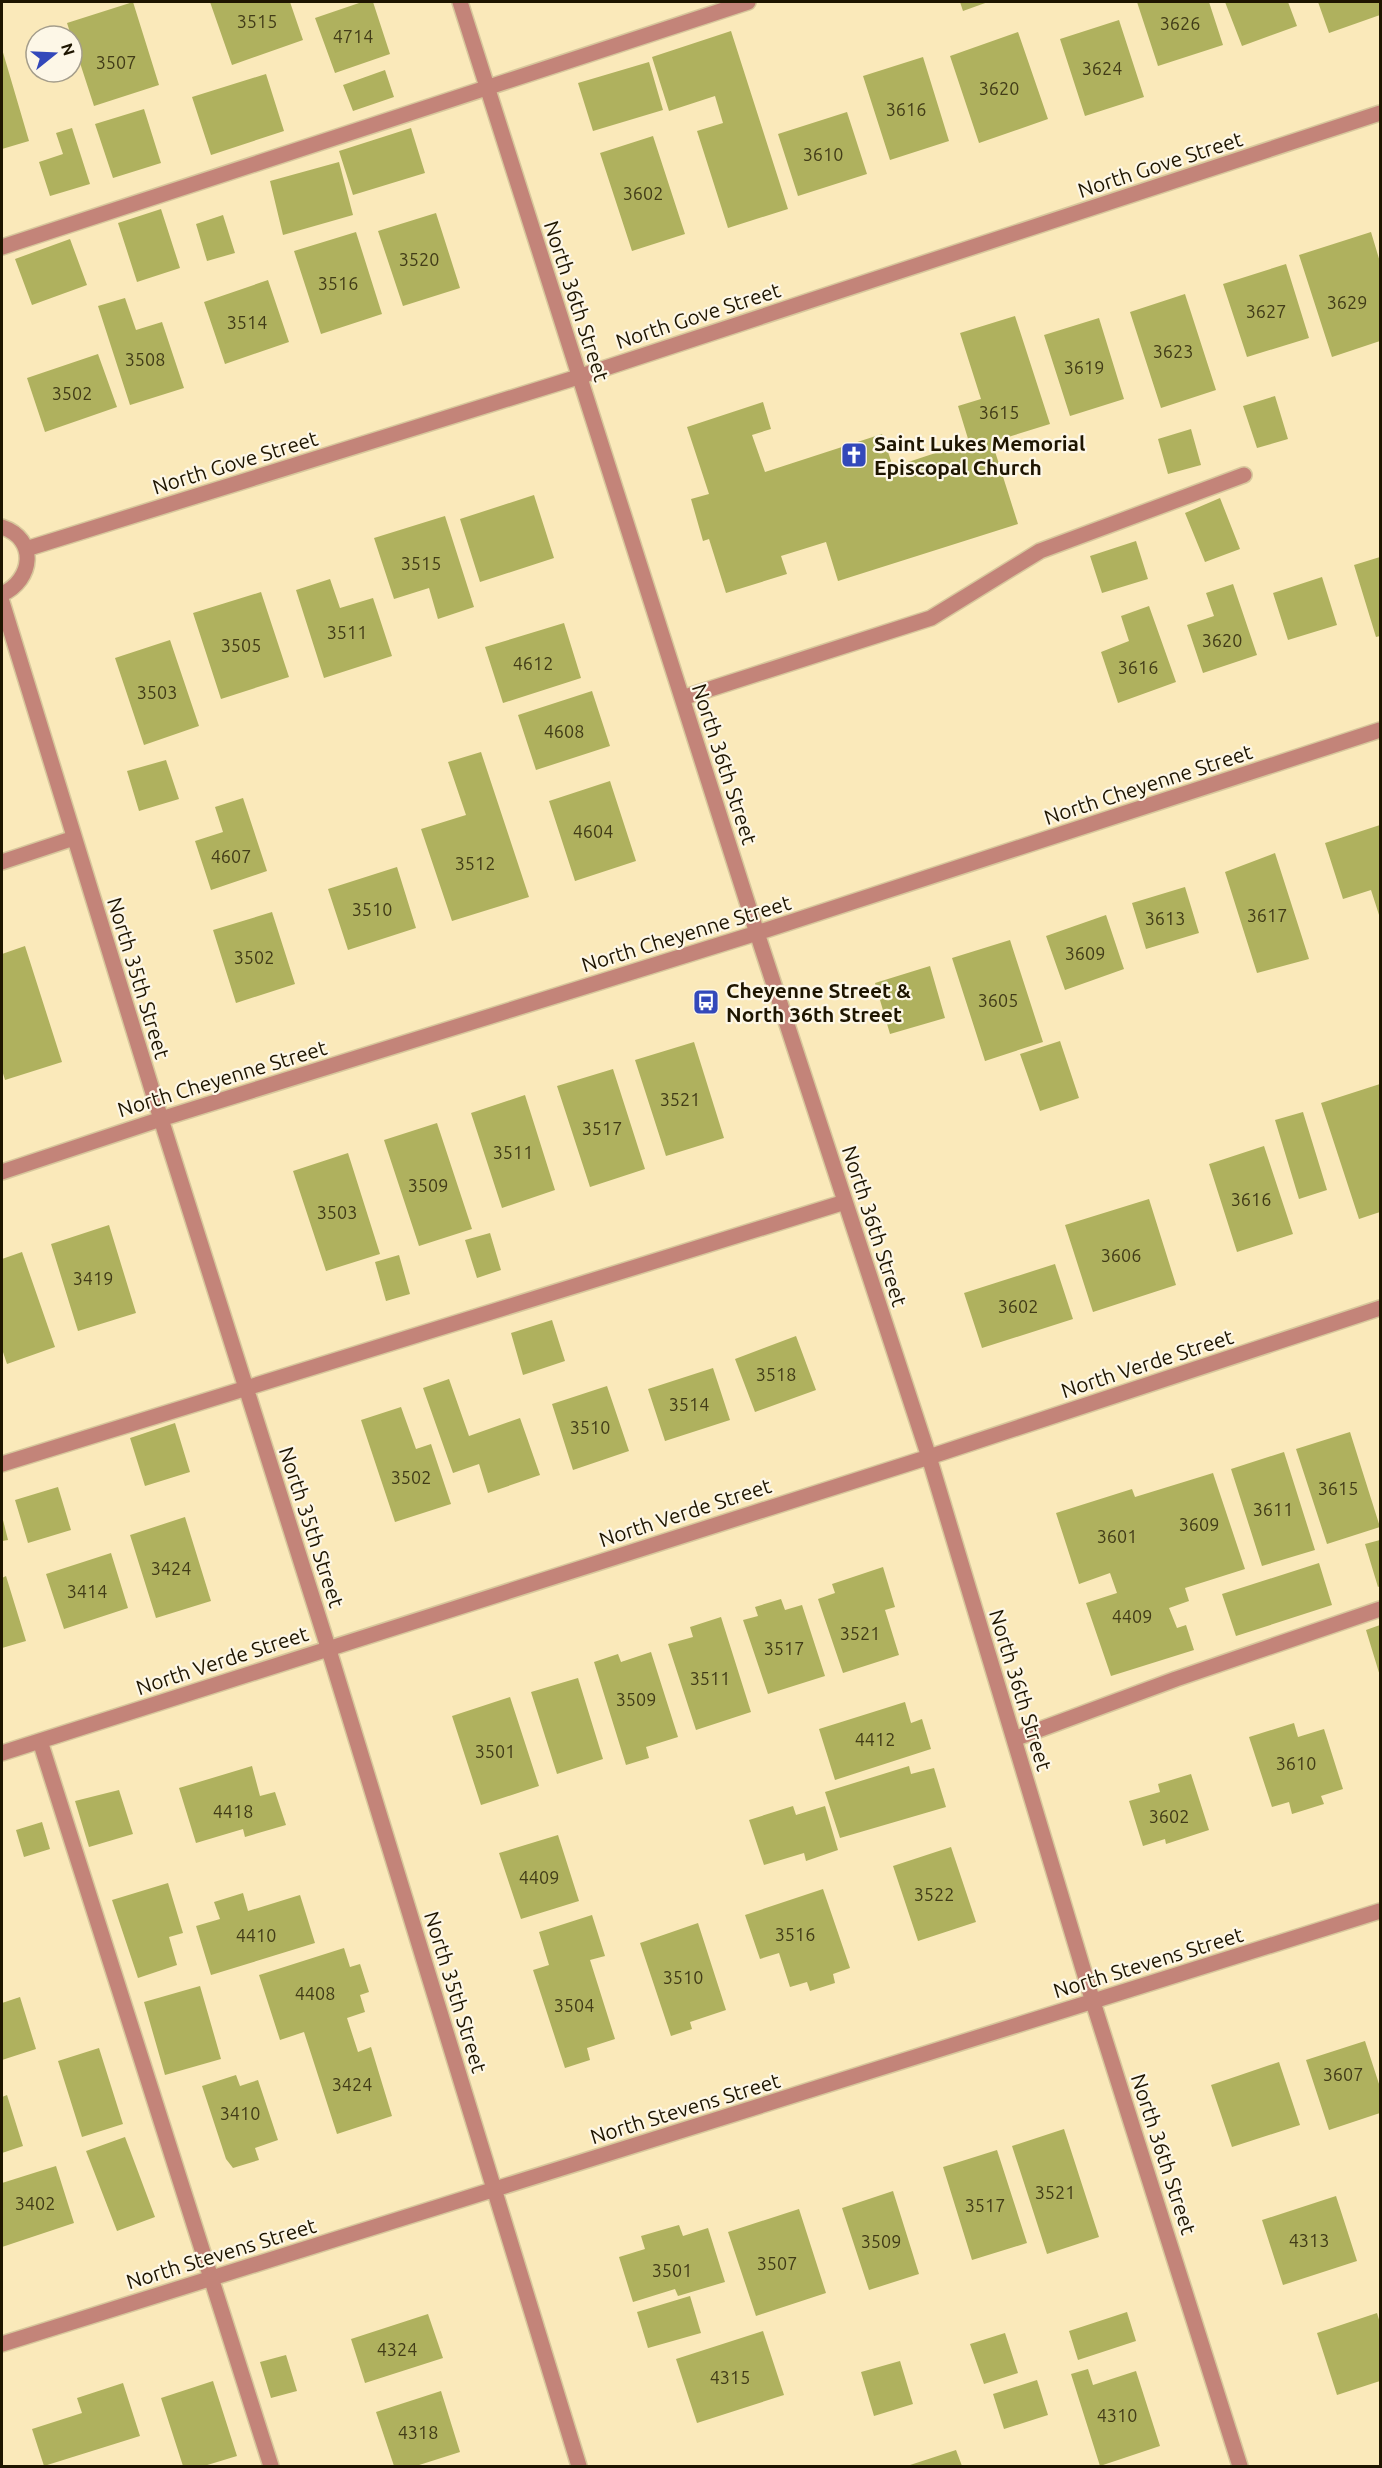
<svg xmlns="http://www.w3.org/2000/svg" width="1382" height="2468" viewBox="0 0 1382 2468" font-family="Ubuntu,sans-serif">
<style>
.building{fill:#afb15e}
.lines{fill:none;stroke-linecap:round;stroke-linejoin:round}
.minor-casing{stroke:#d7c79c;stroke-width:18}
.minor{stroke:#c38479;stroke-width:15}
.labels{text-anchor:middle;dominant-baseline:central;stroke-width:4.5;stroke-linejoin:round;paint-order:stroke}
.number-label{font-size:18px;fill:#423c18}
.street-label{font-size:21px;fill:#1e1500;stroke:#fdf7e7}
.poi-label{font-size:21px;font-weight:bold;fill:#1e1500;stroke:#fdf7e7;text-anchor:start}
</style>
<rect width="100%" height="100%" fill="#fae9ba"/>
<!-- building -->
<path class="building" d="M133,2L159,85L94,106L67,23Z
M210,2H290L303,40L232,65Z
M362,2H373L390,54L335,73L315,18Z
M960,2H988L963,11Z
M1137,2H1209L1223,45L1158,66Z
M1225,2H1288L1297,26L1242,46Z
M1318,2H1380V15L1329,33Z
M1119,20L1144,97L1085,116L1060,39Z
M731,31L788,209L728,228L697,131L723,123L715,96L669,111L652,57Z
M1018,32L1048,119L979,143L950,56Z
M2,49L29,141L2,149Z
M923,57L949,141L890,160L863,76Z
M649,62L663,110L593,131L578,83Z
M385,70L394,97L353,111L343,85Z
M266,74L284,131L211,155L192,97Z
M144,109L161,163L113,178L95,124Z
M847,112L867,174L798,196L778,134Z
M72,128L90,184L50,196L39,162L63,154L56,133Z
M411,128L425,173L353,195L339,151Z
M653,136L685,234L632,251L600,153Z
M339,162L353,215L283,235L270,181Z
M161,209L180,268L137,282L118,223Z
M436,213L460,288L403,306L378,231Z
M223,215L235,253L207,261L196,224Z
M356,232L382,314L321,334L294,251Z
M1371,232L1380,262V341L1332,357L1299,255Z
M70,239L87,285L32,305L15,259Z
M1286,264L1309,338L1247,357L1223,284Z
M268,280L289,342L225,364L204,302Z
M1185,294L1216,390L1161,408L1130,312Z
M125,298L136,330L162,322L184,388L130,405L98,306Z
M1015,316L1050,424L992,442L1018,524L838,581L826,542L781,556L787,574L726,593L709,539L703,541L691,499L709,494L687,427L763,402L771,429L752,435L765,472L882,434L893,467L969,442L958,406L981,399L960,333Z
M1099,318L1124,399L1070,416L1044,335Z
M98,354L117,407L45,432L27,378Z
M1275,396L1288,439L1257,448L1243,406Z
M1191,429L1201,465L1168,474L1158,439Z
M534,495L554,558L480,582L460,519Z
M1220,498L1240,549L1205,562L1185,513Z
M445,516L474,607L438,619L429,588L394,599L374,538Z
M1136,541L1148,579L1102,593L1090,556Z
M1380,557V636L1376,637L1354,565Z
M1322,577L1337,625L1288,640L1273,593Z
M330,579L340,608L373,598L392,656L324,678L296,590Z
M1233,584L1257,655L1203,673L1187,625L1214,616L1206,593Z
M261,592L289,677L221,699L193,613Z
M1149,606L1176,682L1118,703L1101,652L1129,641L1121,616Z
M564,623L581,678L503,703L485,647Z
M170,640L199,726L144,745L115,658Z
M592,691L610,746L536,770L518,715Z
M481,752L529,897L452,921L421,829L466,815L448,762Z
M166,760L179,799L139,811L127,771Z
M610,781L636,861L575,881L549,801Z
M243,798L267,871L211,890L195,841L223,832L215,807Z
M1380,825V918L1371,890L1343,899L1325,843Z
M1275,853L1309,959L1257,973L1225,872Z
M397,867L416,928L348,950L328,889Z
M1185,887L1199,933L1146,949L1132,903Z
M272,912L295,984L236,1003L213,930Z
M1106,915L1124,969L1065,990L1046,936Z
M1010,940L1043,1042L985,1061L952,958Z
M25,946L62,1062L5,1080L2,1070V954Z
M930,966L945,1018L890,1034L875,983Z
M1060,1041L1079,1098L1040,1111L1020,1054Z
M694,1042L724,1138L666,1156L635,1060Z
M613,1069L645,1169L590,1187L557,1086Z
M1380,1084V1212L1359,1219L1321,1103Z
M525,1095L555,1190L502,1208L471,1113Z
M1303,1112L1327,1190L1299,1199L1275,1120Z
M437,1123L472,1229L419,1246L384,1140Z
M1264,1146L1293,1234L1237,1252L1209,1164Z
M348,1153L380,1254L326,1271L293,1171Z
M1149,1199L1176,1285L1093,1312L1065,1225Z
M109,1225L136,1313L78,1331L51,1244Z
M490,1233L501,1270L477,1278L465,1240Z
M22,1252L55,1347L7,1364L2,1349V1259Z
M399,1255L410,1294L386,1301L375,1262Z
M1055,1264L1073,1319L982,1348L964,1293Z
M552,1320L565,1361L523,1375L511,1333Z
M796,1336L816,1390L755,1412L735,1359Z
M713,1368L730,1420L665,1441L648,1389Z
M449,1379L469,1436L520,1418L540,1475L488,1493L479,1464L453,1473L423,1388Z
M607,1386L629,1451L573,1470L552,1404Z
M401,1407L416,1449L431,1444L451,1504L395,1522L361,1420Z
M175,1423L190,1472L145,1486L130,1438Z
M1350,1432L1380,1527L1327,1544L1296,1449Z
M1284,1452L1315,1550L1262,1566L1231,1469Z
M1213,1473L1245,1569L1185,1588L1189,1601L1169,1608L1177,1628L1186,1625L1194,1650L1111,1676L1086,1603L1117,1593L1110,1573L1079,1584L1056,1513L1132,1489L1135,1497Z
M58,1487L71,1530L28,1543L15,1500Z
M2,1516L8,1540L2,1541Z
M185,1517L211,1601L156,1618L130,1535Z
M1380,1540V1586L1378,1587L1365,1544Z
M111,1553L128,1608L64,1629L46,1574Z
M1319,1563L1332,1605L1236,1636L1222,1594Z
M883,1567L895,1607L885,1610L899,1655L843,1673L818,1599L835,1593L832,1584Z
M6,1576L26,1641L2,1648V1578Z
M781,1599L785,1610L802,1605L825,1676L768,1694L743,1620L758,1616L755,1607Z
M721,1617L751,1712L696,1730L668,1644L693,1637L690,1627Z
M1380,1625V1676L1366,1630Z
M651,1652L678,1737L646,1747L649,1758L626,1765L594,1662L618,1654L621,1662Z
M578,1678L603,1759L557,1774L531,1692Z
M510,1697L539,1786L481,1805L452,1716Z
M905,1702L911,1723L922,1719L931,1749L835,1780L819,1729Z
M1294,1723L1298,1737L1324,1729L1343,1789L1321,1796L1324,1804L1292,1814L1289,1802L1272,1807L1249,1737Z
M252,1766L260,1796L275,1792L286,1825L245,1837L243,1829L196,1843L179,1788Z
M909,1766L911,1774L934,1768L946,1807L840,1838L825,1792Z
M1191,1774L1209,1830L1166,1844L1165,1839L1143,1846L1129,1801L1160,1792L1158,1784Z
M119,1790L133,1834L89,1847L75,1801Z
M793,1806L796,1815L825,1806L838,1850L806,1861L804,1853L764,1865L749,1820Z
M42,1822L50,1849L24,1857L16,1830Z
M558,1835L579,1901L521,1919L499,1853Z
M951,1847L976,1922L918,1941L893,1866Z
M168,1883L183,1933L169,1937L177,1965L138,1978L112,1900Z
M823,1889L850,1968L833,1974L835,1983L810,1991L807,1982L790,1987L779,1953L760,1959L745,1915Z
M243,1893L248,1911L300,1895L315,1943L211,1975L196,1926L220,1919L214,1902Z
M592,1915L605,1956L590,1960L615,2039L587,2048L590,2060L565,2068L533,1970L549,1965L539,1932Z
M698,1923L726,2010L690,2022L692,2029L671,2036L640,1943Z
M344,1948L350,1967L360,1964L369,1992L360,1995L365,2012L347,2018L358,2052L371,2047L392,2116L337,2134L304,2032L280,2040L259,1975Z
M200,1986L221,2059L165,2075L144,2002Z
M20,1997L36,2049L2,2060V2003Z
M1365,2041L1380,2087V2113L1329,2130L1306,2060Z
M99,2048L123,2124L82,2137L58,2061Z
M1279,2062L1300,2125L1232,2147L1211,2085Z
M236,2075L240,2086L258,2080L278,2140L255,2148L259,2160L233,2168L226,2159L202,2086Z
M7,2095L23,2146L2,2153V2097Z
M1064,2129L1099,2237L1047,2254L1012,2146Z
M125,2137L155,2217L117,2231L86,2151Z
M997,2150L1027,2243L972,2260L943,2167Z
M56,2166L74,2223L2,2247V2183Z
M893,2191L919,2274L869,2290L842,2208Z
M1336,2196L1357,2261L1283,2285L1262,2220Z
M799,2209L826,2293L756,2316L728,2232Z
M679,2225L683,2236L708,2228L725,2282L678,2296L675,2289L633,2302L619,2257L645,2249L641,2236Z
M690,2296L701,2333L648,2348L637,2312Z
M1127,2312L1136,2341L1078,2360L1069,2331Z
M1377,2313L1380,2323V2381L1337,2395L1317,2333Z
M428,2314L443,2358L365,2383L351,2339Z
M763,2331L784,2395L697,2423L676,2359Z
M1005,2333L1018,2373L984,2384L970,2344Z
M286,2355L297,2391L271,2398L260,2362Z
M900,2361L913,2404L874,2416L861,2372Z
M1088,2369L1093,2385L1136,2371L1160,2446L1100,2466L1071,2374Z
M1037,2380L1048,2415L1004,2429L993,2394Z
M213,2381L237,2456L204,2466H183L161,2398Z
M123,2383L140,2436L44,2466L32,2429L82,2413L77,2398Z
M441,2391L460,2452L416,2466H394L376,2412Z
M956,2450L962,2466H907Z"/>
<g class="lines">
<defs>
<path id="minor" d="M460,2L757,933L929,1457L1093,2002L1240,2466
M2,247L748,2
M2,527C38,539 33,580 2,594
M26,549L578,377L1380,113
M2,602L161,1119L328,1647L579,2466
M682,698L931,618L1040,551L1244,475
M2,862L74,838
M2,1172L161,1119L757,933L1380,730
M2,1464L845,1202
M1014,1739L1176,1679L1380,1609
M40,1741L271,2466
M2,1753L929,1457L1380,1308
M2,2344L1380,1911"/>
</defs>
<!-- minor casing -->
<use href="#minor" class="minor-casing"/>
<!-- minor -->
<use href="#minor" class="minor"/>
</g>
<!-- icons -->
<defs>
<symbol id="church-square" viewBox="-11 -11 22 22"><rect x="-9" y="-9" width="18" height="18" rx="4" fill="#3348ba" stroke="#fdf7e7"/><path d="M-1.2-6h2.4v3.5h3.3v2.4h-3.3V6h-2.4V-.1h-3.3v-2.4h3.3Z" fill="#fff"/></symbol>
<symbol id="bus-square" viewBox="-11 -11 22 22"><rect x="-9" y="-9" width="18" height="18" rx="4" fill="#3348ba" stroke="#fdf7e7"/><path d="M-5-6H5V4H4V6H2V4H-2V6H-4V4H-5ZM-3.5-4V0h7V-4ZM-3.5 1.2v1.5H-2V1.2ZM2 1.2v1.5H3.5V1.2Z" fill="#fff"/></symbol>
</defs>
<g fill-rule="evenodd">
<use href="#church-square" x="839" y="440" width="30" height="30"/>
<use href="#bus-square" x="691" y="987" width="30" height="30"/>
</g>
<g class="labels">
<!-- number labels -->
<g class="number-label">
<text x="257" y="21">3515</text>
<text x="1180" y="23">3626</text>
<text x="353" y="36">4714</text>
<text x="116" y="62">3507</text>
<text x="1102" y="68">3624</text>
<text x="999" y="88">3620</text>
<text x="906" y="109">3616</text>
<text x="823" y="154">3610</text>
<text x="643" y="193">3602</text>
<text x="419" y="259">3520</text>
<text x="338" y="283">3516</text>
<text x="1347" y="302">3629</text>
<text x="1266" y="311">3627</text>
<text x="247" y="322">3514</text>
<text x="1173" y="351">3623</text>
<text x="145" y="359">3508</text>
<text x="1084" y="367">3619</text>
<text x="72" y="393">3502</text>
<text x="999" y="412">3615</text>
<text x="421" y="563">3515</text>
<text x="347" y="632">3511</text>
<text x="1222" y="640">3620</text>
<text x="241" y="645">3505</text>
<text x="533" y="663">4612</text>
<text x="1138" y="667">3616</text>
<text x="157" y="692">3503</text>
<text x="564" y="731">4608</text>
<text x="593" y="831">4604</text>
<text x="231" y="856">4607</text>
<text x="475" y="863">3512</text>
<text x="372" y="909">3510</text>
<text x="1267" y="915">3617</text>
<text x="1165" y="918">3613</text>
<text x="1085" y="953">3609</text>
<text x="254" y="957">3502</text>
<text x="998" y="1000">3605</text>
<text x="680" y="1099">3521</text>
<text x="602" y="1128">3517</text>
<text x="513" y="1152">3511</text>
<text x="428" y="1185">3509</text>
<text x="1251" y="1199">3616</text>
<text x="337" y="1212">3503</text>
<text x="1121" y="1255">3606</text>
<text x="93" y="1278">3419</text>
<text x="1018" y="1306">3602</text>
<text x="776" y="1374">3518</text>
<text x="689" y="1404">3514</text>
<text x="590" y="1427">3510</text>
<text x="411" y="1477">3502</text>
<text x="1338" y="1488">3615</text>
<text x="1273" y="1509">3611</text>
<text x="1199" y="1524">3609</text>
<text x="1117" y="1536">3601</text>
<text x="171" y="1568">3424</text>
<text x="87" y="1591">3414</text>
<text x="1132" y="1616">4409</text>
<text x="860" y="1633">3521</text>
<text x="784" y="1648">3517</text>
<text x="710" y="1678">3511</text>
<text x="636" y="1699">3509</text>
<text x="875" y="1739">4412</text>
<text x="495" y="1751">3501</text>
<text x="1296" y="1763">3610</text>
<text x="233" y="1811">4418</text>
<text x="1169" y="1816">3602</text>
<text x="539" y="1877">4409</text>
<text x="934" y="1894">3522</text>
<text x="795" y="1934">3516</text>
<text x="256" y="1935">4410</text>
<text x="683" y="1977">3510</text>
<text x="315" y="1993">4408</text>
<text x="574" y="2005">3504</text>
<text x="1343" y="2074">3607</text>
<text x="352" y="2084">3424</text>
<text x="240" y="2113">3410</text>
<text x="1055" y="2192">3521</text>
<text x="35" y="2203">3402</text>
<text x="985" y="2205">3517</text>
<text x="1309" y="2240">4313</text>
<text x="881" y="2241">3509</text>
<text x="777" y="2263">3507</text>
<text x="672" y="2270">3501</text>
<text x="397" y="2349">4324</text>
<text x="730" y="2377">4315</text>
<text x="1117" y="2415">4310</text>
<text x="418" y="2432">4318</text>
</g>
<!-- street labels -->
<g class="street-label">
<text transform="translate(1160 164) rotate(-18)">North Gove Street</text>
<text transform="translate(577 301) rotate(72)">North 36th Street</text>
<text transform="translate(698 315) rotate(-18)">North Gove Street</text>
<text transform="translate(235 462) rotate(-17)">North Gove Street</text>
<text transform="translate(725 764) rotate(72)">North 36th Street</text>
<text transform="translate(1148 784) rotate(-18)">North Cheyenne Street</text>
<text transform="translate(686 933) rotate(-17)">North Cheyenne Street</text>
<text transform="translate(139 978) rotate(73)">North 35th Street</text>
<text transform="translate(222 1078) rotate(-17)">North Cheyenne Street</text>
<text transform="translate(875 1226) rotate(72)">North 36th Street</text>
<text transform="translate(1147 1363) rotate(-18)">North Verde Street</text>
<text transform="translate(685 1512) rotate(-18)">North Verde Street</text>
<text transform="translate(312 1527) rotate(72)">North 35th Street</text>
<text transform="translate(222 1660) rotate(-18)">North Verde Street</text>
<text transform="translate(1021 1690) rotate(73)">North 36th Street</text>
<text transform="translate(1148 1962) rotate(-17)">North Stevens Street</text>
<text transform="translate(456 1992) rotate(73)">North 35th Street</text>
<text transform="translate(685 2108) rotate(-17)">North Stevens Street</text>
<text transform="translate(1164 2154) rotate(72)">North 36th Street</text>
<text transform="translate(221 2253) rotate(-17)">North Stevens Street</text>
</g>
<!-- poi labels -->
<g class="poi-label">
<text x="874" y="443">Saint Lukes Memorial<tspan x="874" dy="24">Episcopal Church</tspan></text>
<text x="726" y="990">Cheyenne Street &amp;<tspan x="726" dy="24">North 36th Street</tspan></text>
</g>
</g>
<!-- border -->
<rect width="1382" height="2468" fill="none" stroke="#1e1500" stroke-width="6"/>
<!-- north arrow -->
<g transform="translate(54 54) rotate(72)"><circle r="28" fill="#fdf7e7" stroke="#a49d8b" stroke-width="1.5"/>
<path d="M0-4.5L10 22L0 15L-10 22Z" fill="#3348ba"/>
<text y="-9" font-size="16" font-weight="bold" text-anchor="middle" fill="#1e1500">N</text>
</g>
</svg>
